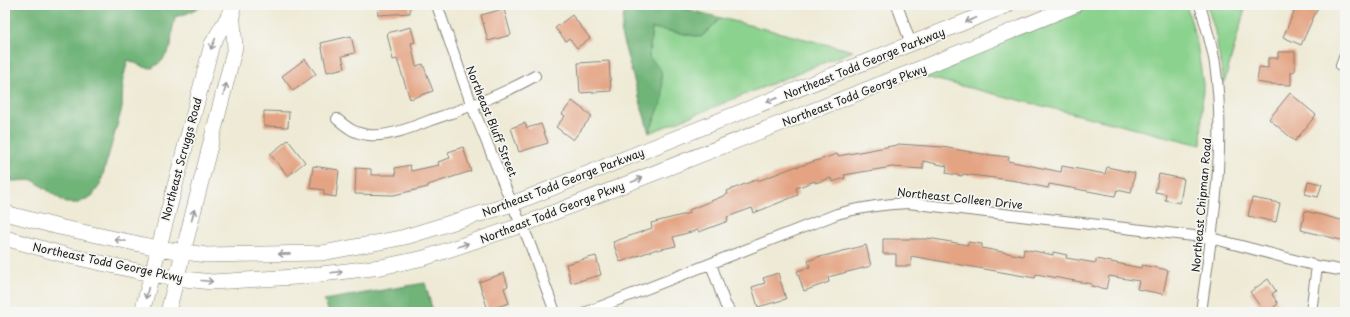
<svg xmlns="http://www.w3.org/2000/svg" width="1350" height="317" viewBox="0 0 1350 317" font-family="'Playpen Sans',sans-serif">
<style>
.green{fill:#8ad28d;stroke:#537754}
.forest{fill:#6fb478;stroke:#46684a}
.building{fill:#e4a484}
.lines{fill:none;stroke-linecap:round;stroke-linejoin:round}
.street-casing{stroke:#858378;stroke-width:12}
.secondary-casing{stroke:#858378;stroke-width:16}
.street{stroke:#fff;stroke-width:10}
.secondary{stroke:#fff;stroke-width:15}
.oneway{stroke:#999}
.labels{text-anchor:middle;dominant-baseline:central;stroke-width:3.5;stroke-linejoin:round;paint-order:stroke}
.street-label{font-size:11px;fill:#1c1c1c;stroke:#f6f6f2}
</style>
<rect width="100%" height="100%" fill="#f6f6f2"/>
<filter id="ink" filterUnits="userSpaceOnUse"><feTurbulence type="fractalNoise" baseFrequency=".025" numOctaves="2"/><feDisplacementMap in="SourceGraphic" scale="8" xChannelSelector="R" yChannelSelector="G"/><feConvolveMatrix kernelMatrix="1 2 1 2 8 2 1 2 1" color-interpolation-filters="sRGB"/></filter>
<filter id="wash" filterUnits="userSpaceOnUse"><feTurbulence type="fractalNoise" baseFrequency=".012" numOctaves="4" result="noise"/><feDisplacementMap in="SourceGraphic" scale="16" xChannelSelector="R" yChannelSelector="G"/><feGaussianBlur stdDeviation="0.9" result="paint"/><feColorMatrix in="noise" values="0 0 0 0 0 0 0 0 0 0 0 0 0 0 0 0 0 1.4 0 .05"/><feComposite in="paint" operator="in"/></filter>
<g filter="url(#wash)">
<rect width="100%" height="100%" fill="#eeead5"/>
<!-- green -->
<path class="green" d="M1081,5H1186L1196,37L1203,84L1201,145L913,74Z
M1207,5H1246L1224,84L1215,31Z
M721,18L853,51L649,133L663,98L649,57L652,27L701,37Z"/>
<!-- forest -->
<path class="forest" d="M5,5H203L188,13L175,17L172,32L171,47L162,61L152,68L144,67L128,60L123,79L122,108L100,185L92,196L78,203H66L33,180L13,181L5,179Z
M625,5H671L721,18L701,37L652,28L649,57L661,70L663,98L649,133L621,34Z
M425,283L433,312H329L324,300Z"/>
<g id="blocks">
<!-- building -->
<path class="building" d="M377,5H410V13L378,15Z
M1297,5H1319L1301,45L1283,37Z
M504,9L511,35L488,41L481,15Z
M572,15L590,38L577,48L569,38L566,41L555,28Z
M411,27L415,42L411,43L416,66L423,64L433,91L410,99L397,59L393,60L387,33Z
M351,36L355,53L342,56L345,68L327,72L321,43Z
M1278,52H1295V71L1291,72V85L1268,84L1257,82L1259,67L1268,68V58H1278Z
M305,59L316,74L293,91L282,76Z
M609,61L611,91L580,93L578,63Z
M1290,93L1316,115L1295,141L1269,119Z
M572,101L592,116L573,140L556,127L565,116L562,114Z
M264,111L289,112L288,127L264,126Z
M525,123L527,128L541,124L548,143L519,152L511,128Z
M288,140L305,162L288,176L270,154Z
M898,144L942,147L982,154L1009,157L1008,161L1061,172L1062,166L1105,174L1107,167L1135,173L1131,193L1117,190L1115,196L1049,184L1048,188L1018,182V181L963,174L962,176L946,173L947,166L923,161V169L892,167L844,175L845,178L832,182L831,178L815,183V181L796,188L798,195L754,213L752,208L727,217L728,221L699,232L698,230L673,237L676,246L657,250V249L620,262L613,242L652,228L651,223L690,213L689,210L728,194L727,191L758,179V181L797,166V167L837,154L838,156L897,145Z
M463,147L471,171L428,185V187L394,195L355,194L356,168L371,169V175H396L395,168L410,165L411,171L439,165L438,162L450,158L448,152Z
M313,166L339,170L336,197L324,195V190L310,188Z
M1159,174L1184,179L1180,203L1165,200L1166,194L1155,192Z
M1308,181L1322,184L1318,197L1305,194Z
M1252,198L1280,203L1276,222L1248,216Z
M1305,211L1345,221V241L1301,230Z
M928,238L968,245V242L982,244V248L1023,256L1024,249L1053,255V252L1067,255L1066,258L1096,263V259L1141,268L1142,265L1168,270L1163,294L1137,289L1139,281L1109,276L1106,289L1091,286L1092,284L1036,274L1035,278L911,256V266H896V254H883V239H928Z
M866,245L871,266L828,277L829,282L804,291L797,271L810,267L808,261L820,256V257Z
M596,256L601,275L571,283L566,264Z
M504,273L508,286L504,288L509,303L488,310L479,282Z
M778,273L786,299L758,307L752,287L765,283L763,278Z
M1268,279L1276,291L1272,294L1278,304L1267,312H1264L1250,292Z"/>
</g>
</g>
<g filter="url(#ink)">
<use href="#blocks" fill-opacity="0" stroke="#858378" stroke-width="1"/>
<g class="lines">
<defs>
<path id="street" d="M437,5L472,106L512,204L528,239L555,312
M897,5L911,44
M1200,5C1205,24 1212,44 1215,64C1227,146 1212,230 1201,312
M1341,66L1345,55
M337,119C349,129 354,133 369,135C389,137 413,127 431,120C467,108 502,95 535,76
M711,264L725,304L730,312
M587,312L837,214C862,207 881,204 908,203L1211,238L1317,266L1345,271
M1311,312L1317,266"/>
<path id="secondary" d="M5,213L59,227L158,248L206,255L322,253L375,243L405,237L512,204L1007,5
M5,238L65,255L151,274L176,278L212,282L296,277L381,267L424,258L522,225L914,71L1075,5
M142,312L212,44L232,10L234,5
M168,312L235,47L232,10"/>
</defs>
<!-- street casing -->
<use href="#street" class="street-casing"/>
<!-- secondary casing -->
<use href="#secondary" class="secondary-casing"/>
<!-- street -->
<use href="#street" class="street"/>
<!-- secondary -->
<use href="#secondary" class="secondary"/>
</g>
<!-- one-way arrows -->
<defs><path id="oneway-shaft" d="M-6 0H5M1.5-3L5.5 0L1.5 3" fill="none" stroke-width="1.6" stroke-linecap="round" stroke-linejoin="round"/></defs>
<g class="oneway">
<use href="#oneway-shaft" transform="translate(971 20) rotate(158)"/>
<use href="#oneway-shaft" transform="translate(213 44) rotate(114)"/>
<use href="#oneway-shaft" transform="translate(225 89) rotate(-76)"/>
<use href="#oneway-shaft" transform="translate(772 100) rotate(158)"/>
<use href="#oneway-shaft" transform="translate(637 180) rotate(-21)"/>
<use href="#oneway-shaft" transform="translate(193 215) rotate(-76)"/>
<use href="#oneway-shaft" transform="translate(120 240) rotate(-168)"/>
<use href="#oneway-shaft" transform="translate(463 245) rotate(-19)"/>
<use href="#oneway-shaft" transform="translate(284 254) rotate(179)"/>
<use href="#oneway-shaft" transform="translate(337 272) rotate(-7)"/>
<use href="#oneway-shaft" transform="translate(207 281) rotate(5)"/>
<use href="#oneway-shaft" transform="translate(147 293) rotate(104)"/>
</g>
</g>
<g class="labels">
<!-- street labels -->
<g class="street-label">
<text transform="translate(864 63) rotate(-22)">Northeast Todd George Parkway</text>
<text transform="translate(854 95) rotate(-21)">Northeast Todd George Pkwy</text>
<text transform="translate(492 121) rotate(68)">Northeast Bluff Street</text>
<text transform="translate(181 159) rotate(-75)">Northeast Scruggs Road</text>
<text transform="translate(563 182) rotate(-21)">Northeast Todd George Parkway</text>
<text transform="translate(960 198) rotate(6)">Northeast Colleen Drive</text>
<text transform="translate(1201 205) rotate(-85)">Northeast Chipman Road</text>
<text transform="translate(552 212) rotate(-21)">Northeast Todd George Pkwy</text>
<text transform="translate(108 262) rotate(12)">Northeast Todd George Pkwy</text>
</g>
</g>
<!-- margin -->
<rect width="1350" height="317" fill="none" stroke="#f6f6f2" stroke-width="20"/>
</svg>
